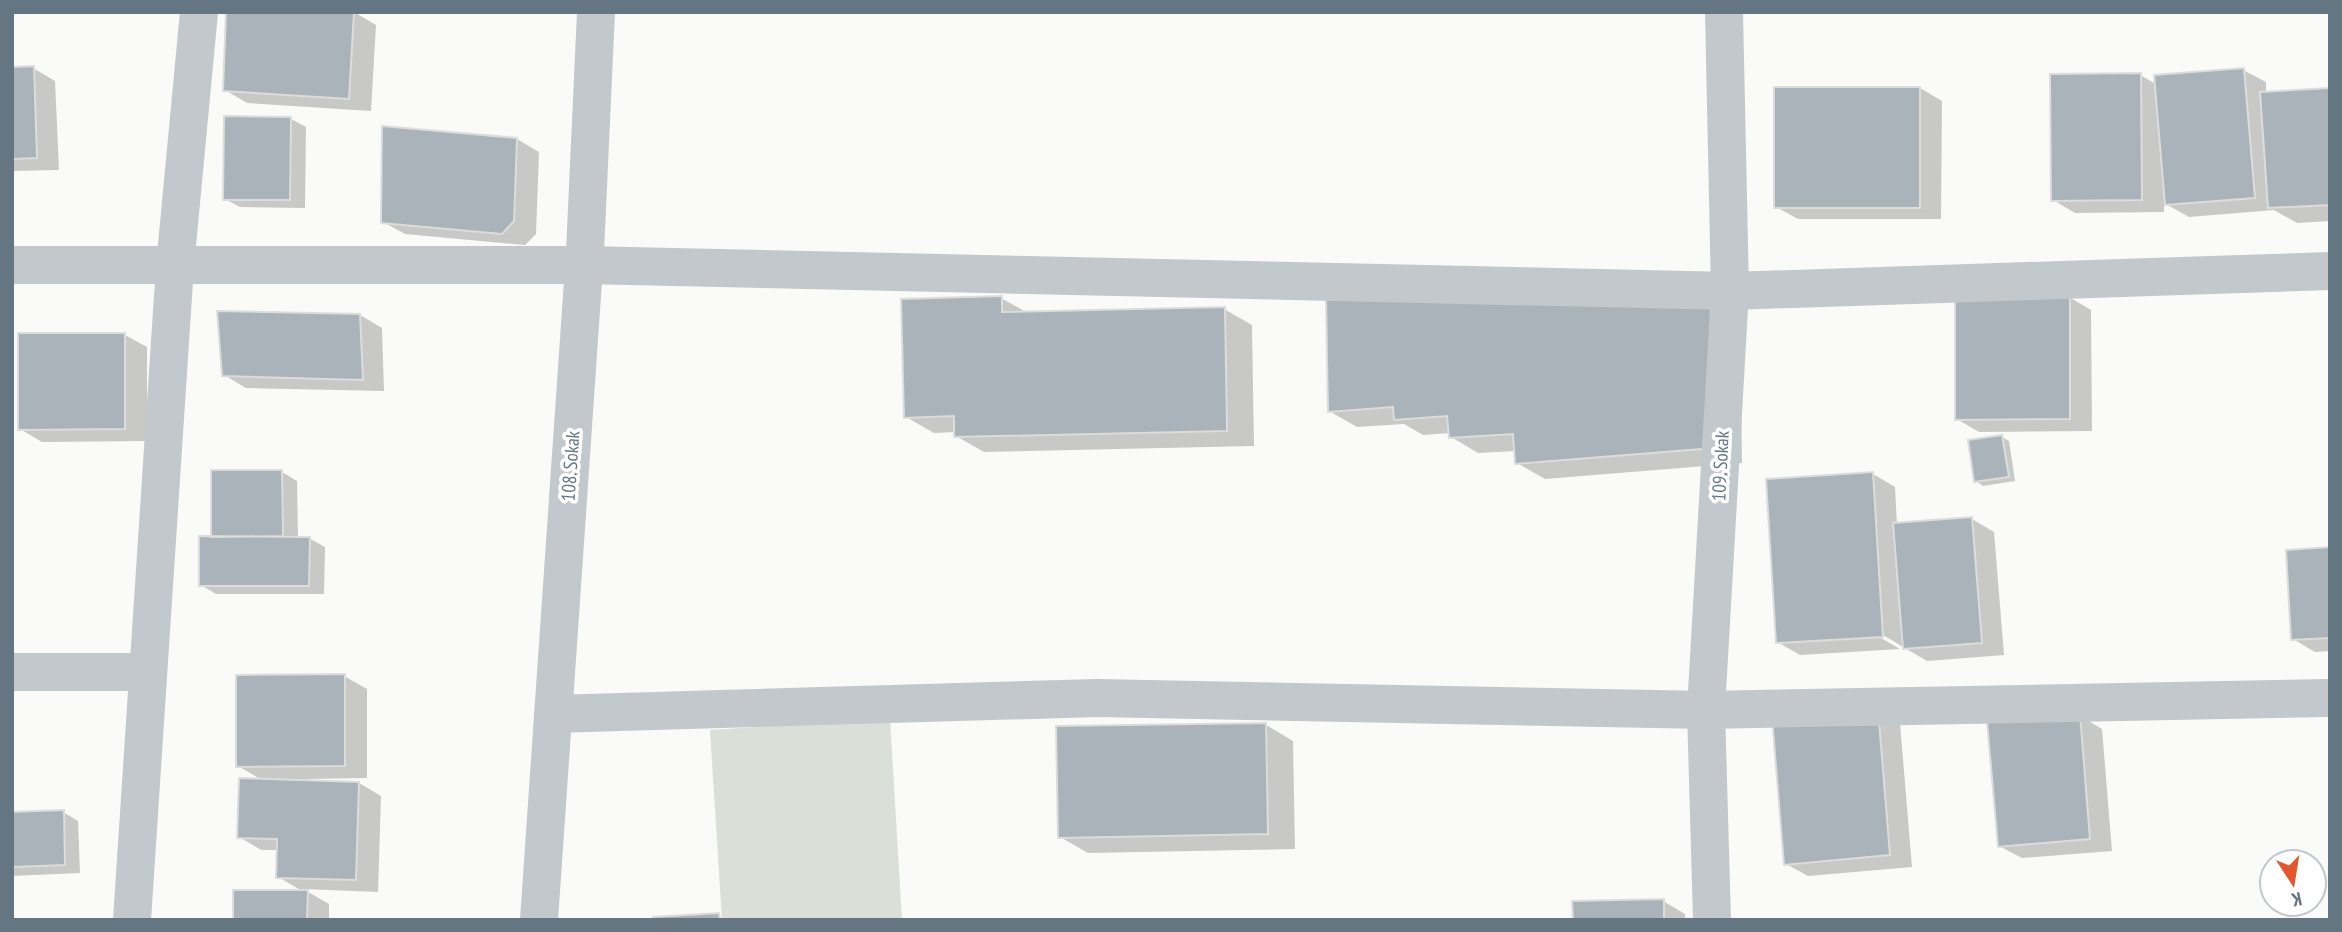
<svg xmlns="http://www.w3.org/2000/svg" width="2342" height="932" viewBox="0 0 2342 932" font-family="'PT Sans Narrow',sans-serif">
<style>
.grass{fill:#dadfd7}
.shadow{fill:#0003}
.building{fill:#aab3b9;stroke:#dcdcda;stroke-width:2}
.lines{fill:none;stroke-linecap:round;stroke-linejoin:round}
.street{stroke:#c3c8cc;stroke-width:38}
.labels{text-anchor:middle;dominant-baseline:central;stroke-width:7;stroke-linejoin:round;paint-order:stroke}
.street-label{font-size:19px;fill:#657683;stroke:#fff}
</style>
<rect width="100%" height="100%" fill="#fafaf8"/>
<!-- grass -->
<path class="grass" d="M890,718L902,920H722L710,730Z"/>
<!-- shadow -->
<path class="shadow" d="M227,12H354L376,25L371,111L247,103L225,90Z
M33,68L55,81L59,170L12,171V69Z
M2243,70L2266,82V93L2330,89V221L2297,223L2274,210L2189,217L2164,203V212L2075,213L2053,200L2140,75L2156,84Z
M1920,88L1942,101L1941,219H1798L1776,207Z
M225,118L291,119L306,127L305,208L240,207L225,199Z
M517,139L539,152L536,234L525,245L405,234L383,222Z
M2069,297L2091,310L2092,431L1979,432L1957,419Z
M1001,298L1028,313L1224,309L1252,325L1254,446L984,452L956,436V432L934,433L906,417Z
M360,315L382,328L384,391L246,388L224,375Z
M1740,320L1742,463L1545,479L1517,463L1516,451L1478,453L1451,437L1450,433L1423,435L1404,424L1357,427L1329,411Z
M125,335L147,347V441L42,442L20,429Z
M2002,437L2009,441L2015,481L1983,486L1976,481Z
M282,472L297,481L298,538H309L325,547L324,594H216L201,585L213,538Z
M1873,474L1895,487L1897,525L1972,519L1994,532L2004,655L1927,661L1876,631L1874,634L1900,649L1800,655L1777,642Z
M2330,548V651L2315,652L2293,639Z
M344,676L367,689V778L307,779V782L359,783L381,796L378,892L303,889L329,904V920H235L304,892L278,877L279,850H261L239,837L262,780L238,766Z
M2080,716L2102,729L2112,851L2022,858L1999,846Z
M1773,719L1900,723L1912,867L1808,876L1786,864Z
M1266,725L1293,741L1295,849L1088,853L1060,837Z
M63,812L78,821L80,873L12,876V814Z
M1663,901L1685,914V920H1574Z"/>
<!-- building -->
<path class="building" d="M226,12H354L349,99L223,91Z
M34,66L37,158L12,159V67Z
M2244,68L2255,198L2165,205L2154,75Z
M2141,73L2142,200L2051,201L2050,74Z
M1774,87H1920V208H1774Z
M2330,88V205L2268,208L2260,92Z
M224,116L291,117L290,200H223Z
M382,126L517,138L514,221L502,234L381,223Z
M2070,295V419L1955,420V296Z
M1002,296V312L1225,307L1227,431L954,437V416L904,418L901,299Z
M1326,298L1712,302L1714,448L1515,464L1513,434L1449,438L1447,416L1394,420L1393,407L1328,412Z
M217,311L360,314L363,380L222,376Z
M18,333H125V429L18,430Z
M2002,435L2009,477L1974,482L1968,440Z
M211,470H282L283,536L211,537Z
M1873,472L1883,637L1776,643L1766,479Z
M1972,517L1982,643L1903,649L1893,523Z
M199,536L310,537L309,586H199Z
M2330,547V638L2291,640L2286,550Z
M345,674V766L236,767V675Z
M1878,709L1890,855L1784,865L1772,717Z
M2080,714L2090,839L1998,847L1987,721Z
M1266,723L1268,834L1058,838L1056,726Z
M239,778L359,782L356,880L276,878L277,839L237,838Z
M64,810L65,865L12,867V812Z
M233,890H308L307,920H233Z
M1664,899V920H1573L1572,901Z
M719,913L720,920H654L653,917Z"/>
<g class="lines">
<!-- street -->
<path class="street" d="M12,265H584L1730,291L2330,271
M12,672H148
M553,714L1097,698L1706,710L2330,698
M132,920L175,266L199,12
M539,920L585,252L596,12
M1712,920L1706,710L1730,291L1724,12"/>
</g>
<g class="labels">
<!-- street labels -->
<g class="street-label">
<text transform="translate(570 466) rotate(-86)">108. Sokak</text>
<text transform="translate(1720 466) rotate(-87)">109. Sokak</text>
</g>
</g>
<!-- border -->
<rect width="2342" height="932" fill="none" stroke="#657683" stroke-width="28"/>
<!-- north arrow -->
<g transform="translate(2293 883) rotate(168)"><circle r="33" fill="#ffffff" stroke="#c1c8cd" stroke-width="2"/>
<path d="M0-5L12 26L0 18L-12 26Z" fill="#e4572e"/>
<text y="-10" font-size="19" font-weight="bold" text-anchor="middle" fill="#657683">K</text>
</g>
</svg>
